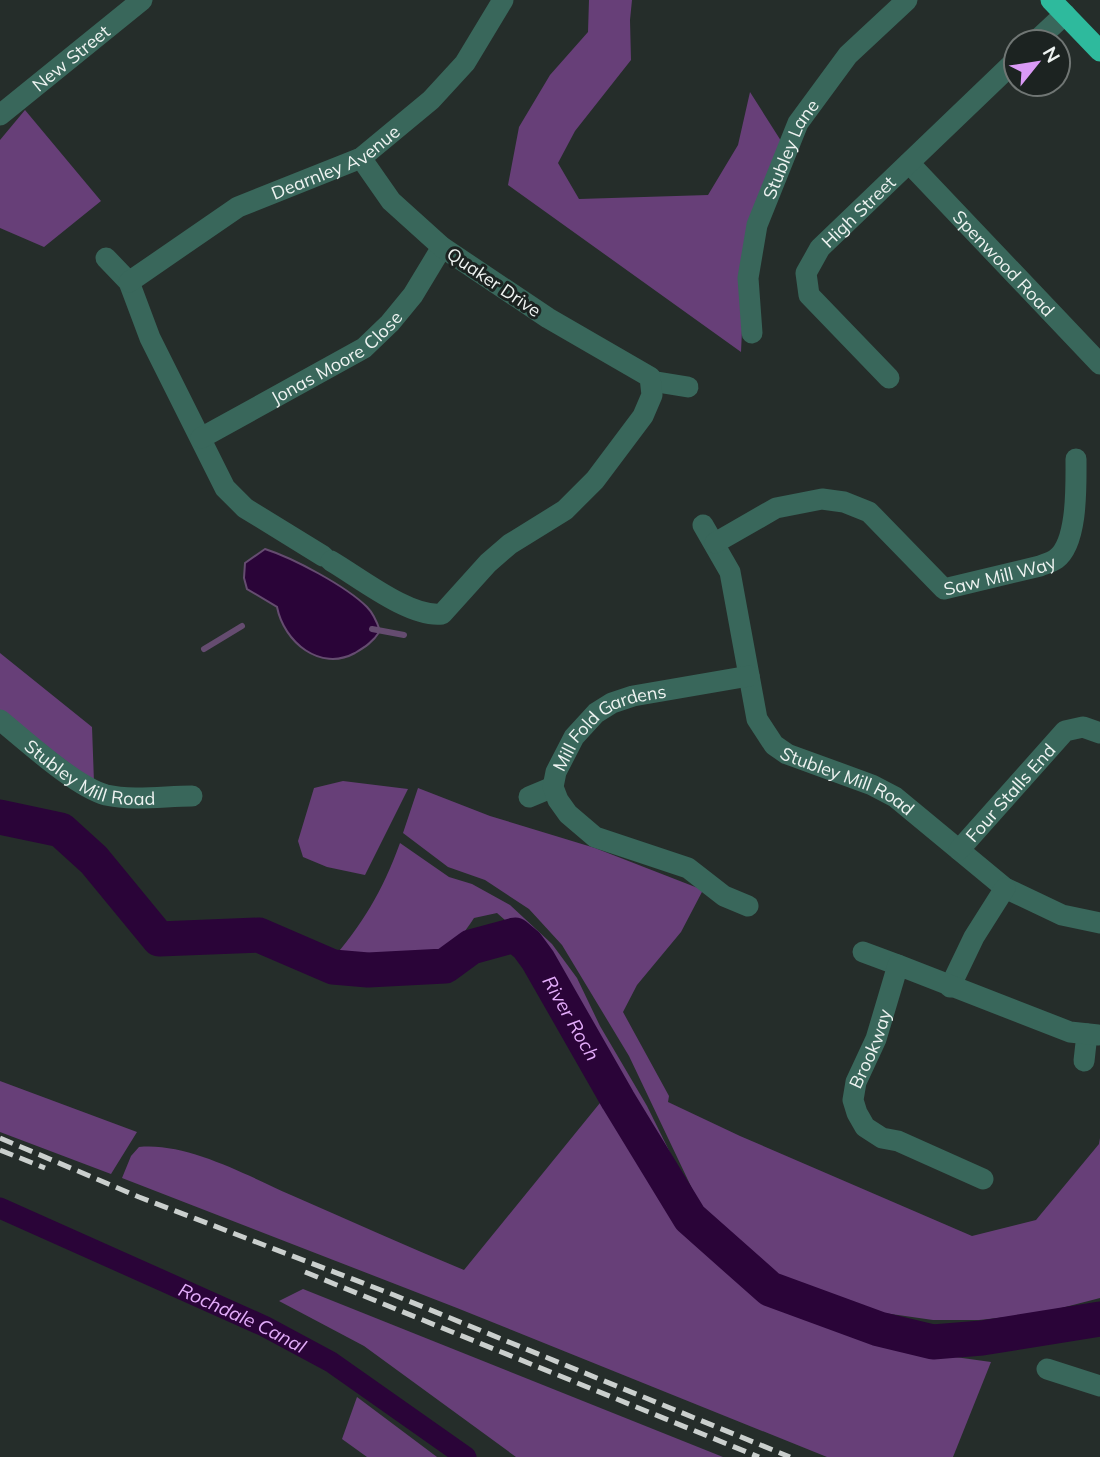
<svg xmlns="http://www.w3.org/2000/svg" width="1100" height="1457" viewBox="0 0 1100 1457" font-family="Mulish,sans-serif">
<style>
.green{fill:#673f78}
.water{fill:#2a0438;stroke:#654c70;stroke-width:2}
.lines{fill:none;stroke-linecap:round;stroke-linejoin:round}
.stream{stroke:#654c70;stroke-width:6}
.canal{stroke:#2a0438;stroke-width:21}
.river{stroke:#2a0438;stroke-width:35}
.minor{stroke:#39675b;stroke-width:21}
.highway{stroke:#2eba9d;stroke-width:21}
.rail{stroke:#cacfcd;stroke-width:5;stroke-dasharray:14 7;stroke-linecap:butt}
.labels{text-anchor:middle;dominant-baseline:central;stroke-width:6;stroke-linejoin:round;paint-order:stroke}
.street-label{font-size:18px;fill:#eef3f1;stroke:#1c2321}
.water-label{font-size:19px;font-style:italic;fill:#e3acfa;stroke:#1c2321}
</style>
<rect width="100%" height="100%" fill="#252d2a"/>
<!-- green -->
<path class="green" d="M589,0H632L630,20L631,60L575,131L558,163L579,199L708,195L738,145L750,92L783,144L744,286L741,352L508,185L519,127L550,75L588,32Z
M25,110L101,201L44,247L0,228V140Z
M0,653L92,727L94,782L0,711Z
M343,781L408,789L365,875L327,867L303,857L298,841L314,788Z
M418,788L490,816L595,848L703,890L681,932L637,985L623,1012L669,1096L668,1102L740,1136L972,1236L1036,1220L1099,1144L1100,1138V1298L1042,1313L979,1320H933L877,1312L818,1292L779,1275L728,1240L697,1199L629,1056L562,945L529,909L485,880L448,867L403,833Z
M400,843L449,877L472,884L510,905L552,944L577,978L600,1026L647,1106L694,1201L721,1240L693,1209L563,984L533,945L497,913L474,918C464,933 453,949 438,959C425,969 349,964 329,963C363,924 382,892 400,843Z
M0,1081L137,1132L111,1174L0,1132Z
M604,1098L669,1212L713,1258L777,1306L912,1351L991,1362L953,1457H827L457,1308L122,1178L131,1156L139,1147C187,1142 248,1176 291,1195C349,1220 406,1246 464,1270Z
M303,1289L723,1457H516L364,1346L279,1301Z
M357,1397L437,1457H367L342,1439Z"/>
<!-- water -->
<path class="water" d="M265,549C293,558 346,586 367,607C374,614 377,622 380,631C373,642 365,647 355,653C320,672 284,642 277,607L247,589L244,578L245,563Z"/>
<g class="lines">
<!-- stream -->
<path class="stream" d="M372,629L404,635
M204,649L242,626"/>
<!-- canal -->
<path class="canal" id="s1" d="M0,1208L264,1326L331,1362L466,1457"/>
<!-- river -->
<path class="river" id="s2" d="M0,817L61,830L94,860L159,939L259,935L333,967L368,970L445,966L471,947L515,935L527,945L538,960L618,1100L690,1218L770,1289L879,1329L933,1342L982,1338L1100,1319"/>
<!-- minor -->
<g class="minor">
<path d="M1035,42L1065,14"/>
<path id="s3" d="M0,115L142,0"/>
<path id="s4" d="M909,163L1100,364"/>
<path d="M106,258L129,282L150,338L225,488L245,508L323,556"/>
<path id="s5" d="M129,282L238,207L361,158L431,100L465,63L503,0"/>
<path id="s6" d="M752,333L748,278L757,225L798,123L848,55L907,0"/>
<path id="s7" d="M889,378L809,295L806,273L820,248L1016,60"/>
<path d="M651,381L688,387"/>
<path id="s8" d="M201,438L364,348L390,323L413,295L442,247"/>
<path id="s9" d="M703,525L730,572L757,719L774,745L787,754L872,785L895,797L1005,888L1062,915L1100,923"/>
<path id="s10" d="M715,543L776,508L822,499L844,502L869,512L944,589L1040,566C1045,564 1052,562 1056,559C1078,543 1076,485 1076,459"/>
<path d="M331,561C360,578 410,618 442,614L488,563L510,544L565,510L595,480L643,416L652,395L650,377L548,318L442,247L391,201L361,158"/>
<path id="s11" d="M0,720C26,741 76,787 106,795C133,801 165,796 192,796"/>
<path d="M529,797L553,787"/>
<path id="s12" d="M959,850L1065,731L1083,727L1100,733"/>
<path id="s13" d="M748,906L724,896L688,868L595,837L568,814L558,800L553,787L556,772L574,737L596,713L612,703L633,696L749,676"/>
<path d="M863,952L898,965"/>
<path d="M950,987L974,937L1005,888"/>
<path d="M1084,1061L1087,1034"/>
<path id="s14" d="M983,1179L898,1141L882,1138L865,1127L857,1113L853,1100L856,1082L876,1039L898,965L1070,1032L1098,1035"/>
<path d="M1047,1369L1100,1386"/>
</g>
<!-- highway -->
<path class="highway" d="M1051,0L1100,51"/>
<!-- rail -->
<path class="rail" d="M0,1138L139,1197L394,1295L790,1457
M0,1150L45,1168
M305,1272L759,1457"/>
</g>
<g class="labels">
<!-- street labels -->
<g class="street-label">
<text stroke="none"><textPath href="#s3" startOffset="91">New Street</textPath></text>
<text stroke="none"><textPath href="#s6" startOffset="192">Stubley Lane</textPath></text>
<text stroke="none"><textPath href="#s5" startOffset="240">Dearnley Avenue</textPath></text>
<text stroke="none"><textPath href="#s7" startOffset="219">High Street</textPath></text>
<text stroke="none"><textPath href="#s4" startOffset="138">Spenwood Road</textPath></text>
<text transform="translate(494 282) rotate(34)">Quaker Drive</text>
<text stroke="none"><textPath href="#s8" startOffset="158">Jonas Moore Close</textPath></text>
<text stroke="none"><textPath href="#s10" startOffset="331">Saw Mill Way</textPath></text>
<text stroke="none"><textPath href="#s13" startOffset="326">Mill Fold Gardens</textPath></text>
<text stroke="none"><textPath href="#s11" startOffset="108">Stubley Mill Road</textPath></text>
<text stroke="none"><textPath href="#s9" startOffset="317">Stubley Mill Road</textPath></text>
<text stroke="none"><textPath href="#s12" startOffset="77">Four Stalls End</textPath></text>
<text stroke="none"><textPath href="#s14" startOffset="214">Brookway</textPath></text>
</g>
<!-- water labels -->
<g class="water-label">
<text stroke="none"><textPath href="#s2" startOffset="681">River Roch</textPath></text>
<text stroke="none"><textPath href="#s1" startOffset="266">Rochdale Canal</textPath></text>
</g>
</g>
<!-- north arrow -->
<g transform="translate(1037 63) rotate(60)"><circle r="33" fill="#1c2321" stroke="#707674" stroke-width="2"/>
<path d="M0-5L12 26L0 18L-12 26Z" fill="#da9af6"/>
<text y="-10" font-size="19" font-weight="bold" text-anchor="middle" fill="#eef3f1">N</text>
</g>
</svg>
